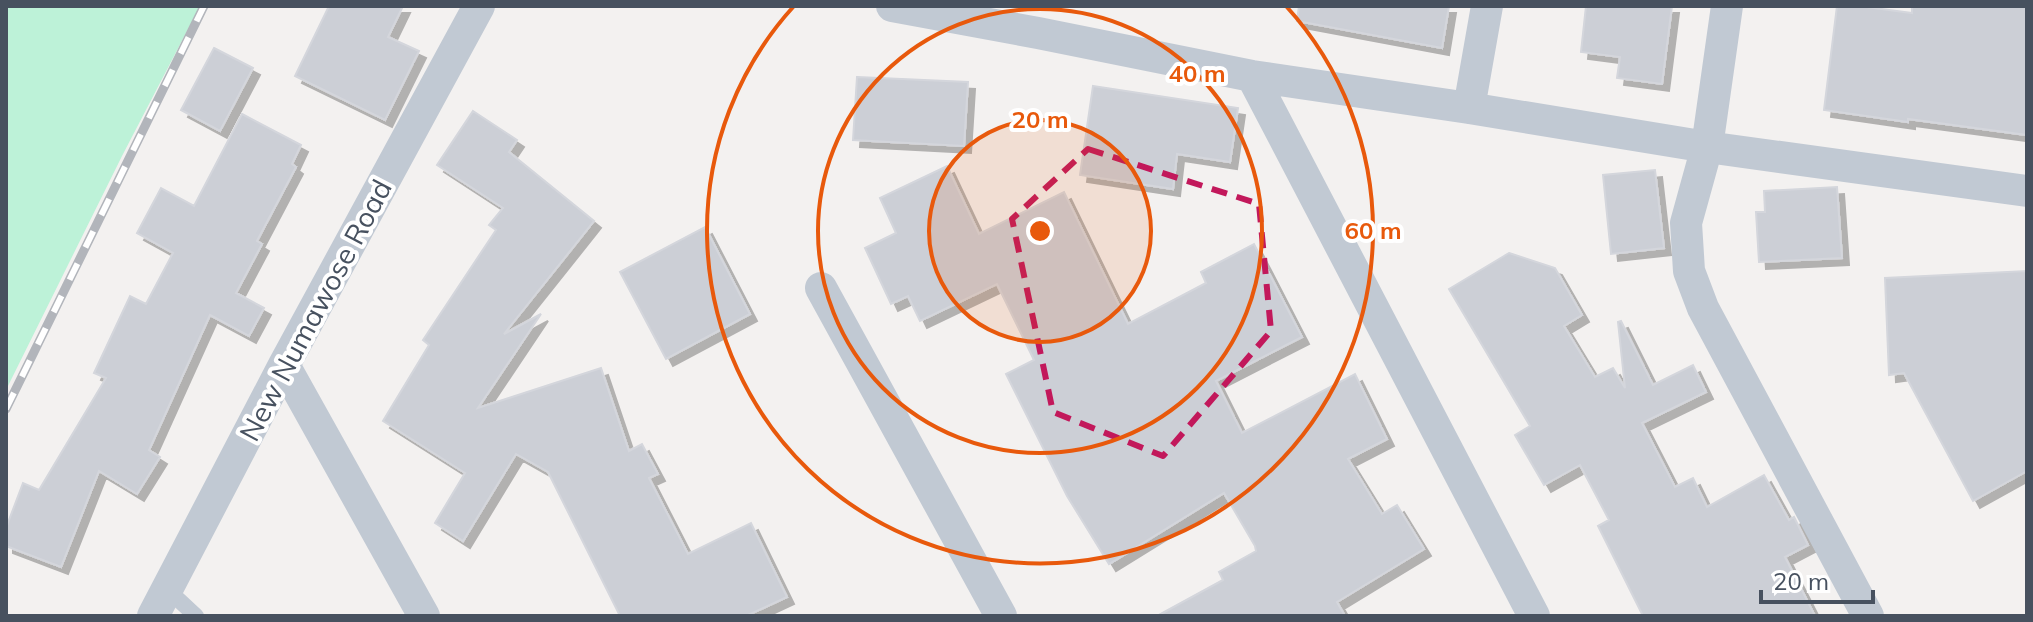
<svg xmlns="http://www.w3.org/2000/svg" width="2033" height="622" viewBox="0 0 2033 622" font-family="Mulish,sans-serif">
<style>
.green{fill:#bdf2d8}
.building{fill:#cccfd6;stroke:#d4d6dc;stroke-width:2;filter:url(#shadow)}
.lines{fill:none;stroke-linecap:round;stroke-linejoin:round}
.service{stroke:#c1c9d3;stroke-width:16}
.minor{stroke:#c1c9d3;stroke-width:32}
.rail-casing{stroke:#b2b5bb;stroke-width:9}
.rail{stroke:#fff;stroke-width:6;stroke-dasharray:18;stroke-linecap:butt}
.marked{fill:none;stroke:#c2185b;stroke-width:6;stroke-dasharray:16 10;stroke-linejoin:round}
.ring{fill:none;stroke:#e8590c;stroke-width:4}
.labels{text-anchor:middle;dominant-baseline:central;stroke-width:8;stroke-linejoin:round;paint-order:stroke}
.street-label{font-size:28px;fill:#47515f;stroke:#fff}
.centre{fill:#e8590c;stroke:#fff;stroke-width:4}
.ring-label{font-size:24px;text-anchor:middle;font-weight:bold;fill:#e8590c;stroke:#fff;stroke-width:8;stroke-linejoin:round;paint-order:stroke}
</style>
<defs>
<filter id="shadow"><feDropShadow dx="7" dy="7" stdDeviation="0" flood-color="#0004"/></filter>
</defs>
<rect width="100%" height="100%" fill="#f3f1f0"/>
<!-- green -->
<path class="green" d="M6,6H200L122,156L6,390Z"/>
<!-- building -->
<path class="building" d="M329,6H403L388,37L419,51L385,120L295,76Z
M1299,6H1449L1442,48L1297,21Z
M1586,6H1672L1662,84L1617,78L1620,57L1581,52Z
M1837,6H1859L1912,13V6H2027V135L1908,119V122L1824,110Z
M214,48L253,68L220,131L181,110Z
M857,77L968,82L964,146L853,140Z
M1093,86L1238,108L1230,162L1177,154L1173,189L1080,175Z
M473,111L517,140L509,152L594,221L504,334L541,314L478,408L601,368L629,451L642,444L658,474L649,478L688,554L751,523L787,597L746,616H620L548,472L516,454L463,541L435,523L465,473L383,421L429,345L423,340L496,230L489,225L503,208L437,165Z
M242,114L301,145L292,164L296,167L257,241L262,244L236,293L264,308L249,336L210,315L149,450L160,457L137,494L99,471L61,567L6,546V528L23,483L39,490L106,378L94,373L130,296L146,304L173,253L137,233L161,188L194,206Z
M947,166L979,234L1064,192L1128,324L1206,283L1201,272L1254,244L1302,337L1216,381L1242,433L1355,374L1387,439L1348,459L1382,514L1397,505L1424,549L1337,602L1345,616H1157L1223,580L1219,572L1256,551L1255,546L1224,493L1109,564L1067,496L1006,374L1034,360L997,284L920,321L908,296L891,304L865,248L896,233L880,198Z
M1655,170L1664,248L1611,254L1603,175Z
M1837,187L1842,258L1759,262L1756,212H1765L1764,191Z
M705,227L750,314L666,359L620,272Z
M1509,253L1555,268L1582,315L1564,326L1595,377L1613,368L1625,388L1618,322L1621,321L1653,385L1693,365L1706,392L1642,423L1675,487L1693,478L1707,507L1764,475L1789,520L1794,517L1808,545L1785,557L1815,616H1643L1598,526L1609,520L1580,465L1544,485L1515,435L1530,426L1449,289Z
M2027,271V471L1973,501L1904,373L1889,375L1885,278Z"/>
<g class="lines">
<!-- service -->
<path class="service" d="M167,589L196,616"/>
<!-- minor -->
<path class="minor" d="M892,6L1038,33L1252,76L1469,108L1707,147L2027,191
M1727,6L1707,147L1686,223L1689,271L1703,308L1868,616
M1252,76L1534,616
M1469,108L1487,6
M821,288L1001,616
M284,365L424,616
M153,616L284,365L479,6"/>
<defs>
<path id="rail" d="M6,409L204,6"/>
</defs>
<!-- rail casing -->
<use href="#rail" class="rail-casing"/>
<!-- rail -->
<use href="#rail" class="rail"/>
</g>
<!-- marked area -->
<path class="marked" d="M1088,149L1259,204L1271,331L1163,456L1053,412L1012,219Z"/>
<!-- distance rings -->
<circle cx="1040" cy="231" r="111" fill="#e8590c" fill-opacity=".12"/>
<g class="ring">
<circle cx="1040" cy="231" r="111"/>
<circle cx="1040" cy="231" r="222"/>
<path d="M1286 6A333 333 0 1 1 794 6"/>
</g>
<g class="labels">
<!-- street labels -->
<g class="street-label">
<text transform="translate(315 310) rotate(-62)">New Numawose Road</text>
</g>
</g>
<circle cx="1040" cy="231" r="12" class="centre"/>
<g class="ring-label">
<text x="1197" y="82">40 m</text>
<text x="1040" y="128">20 m</text>
<text x="1373" y="239">60 m</text>
</g>
<!-- border -->
<rect width="2033" height="622" fill="none" stroke="#47515f" stroke-width="16"/>
<!-- scale -->
<path d="M1761 590v12h112v-12" fill="none" stroke="#47515f" stroke-width="4"/>
<text x="1773" y="590" font-size="24" fill="#47515f" stroke="#ffffff" stroke-width="6" paint-order="stroke">20 m</text>
</svg>
